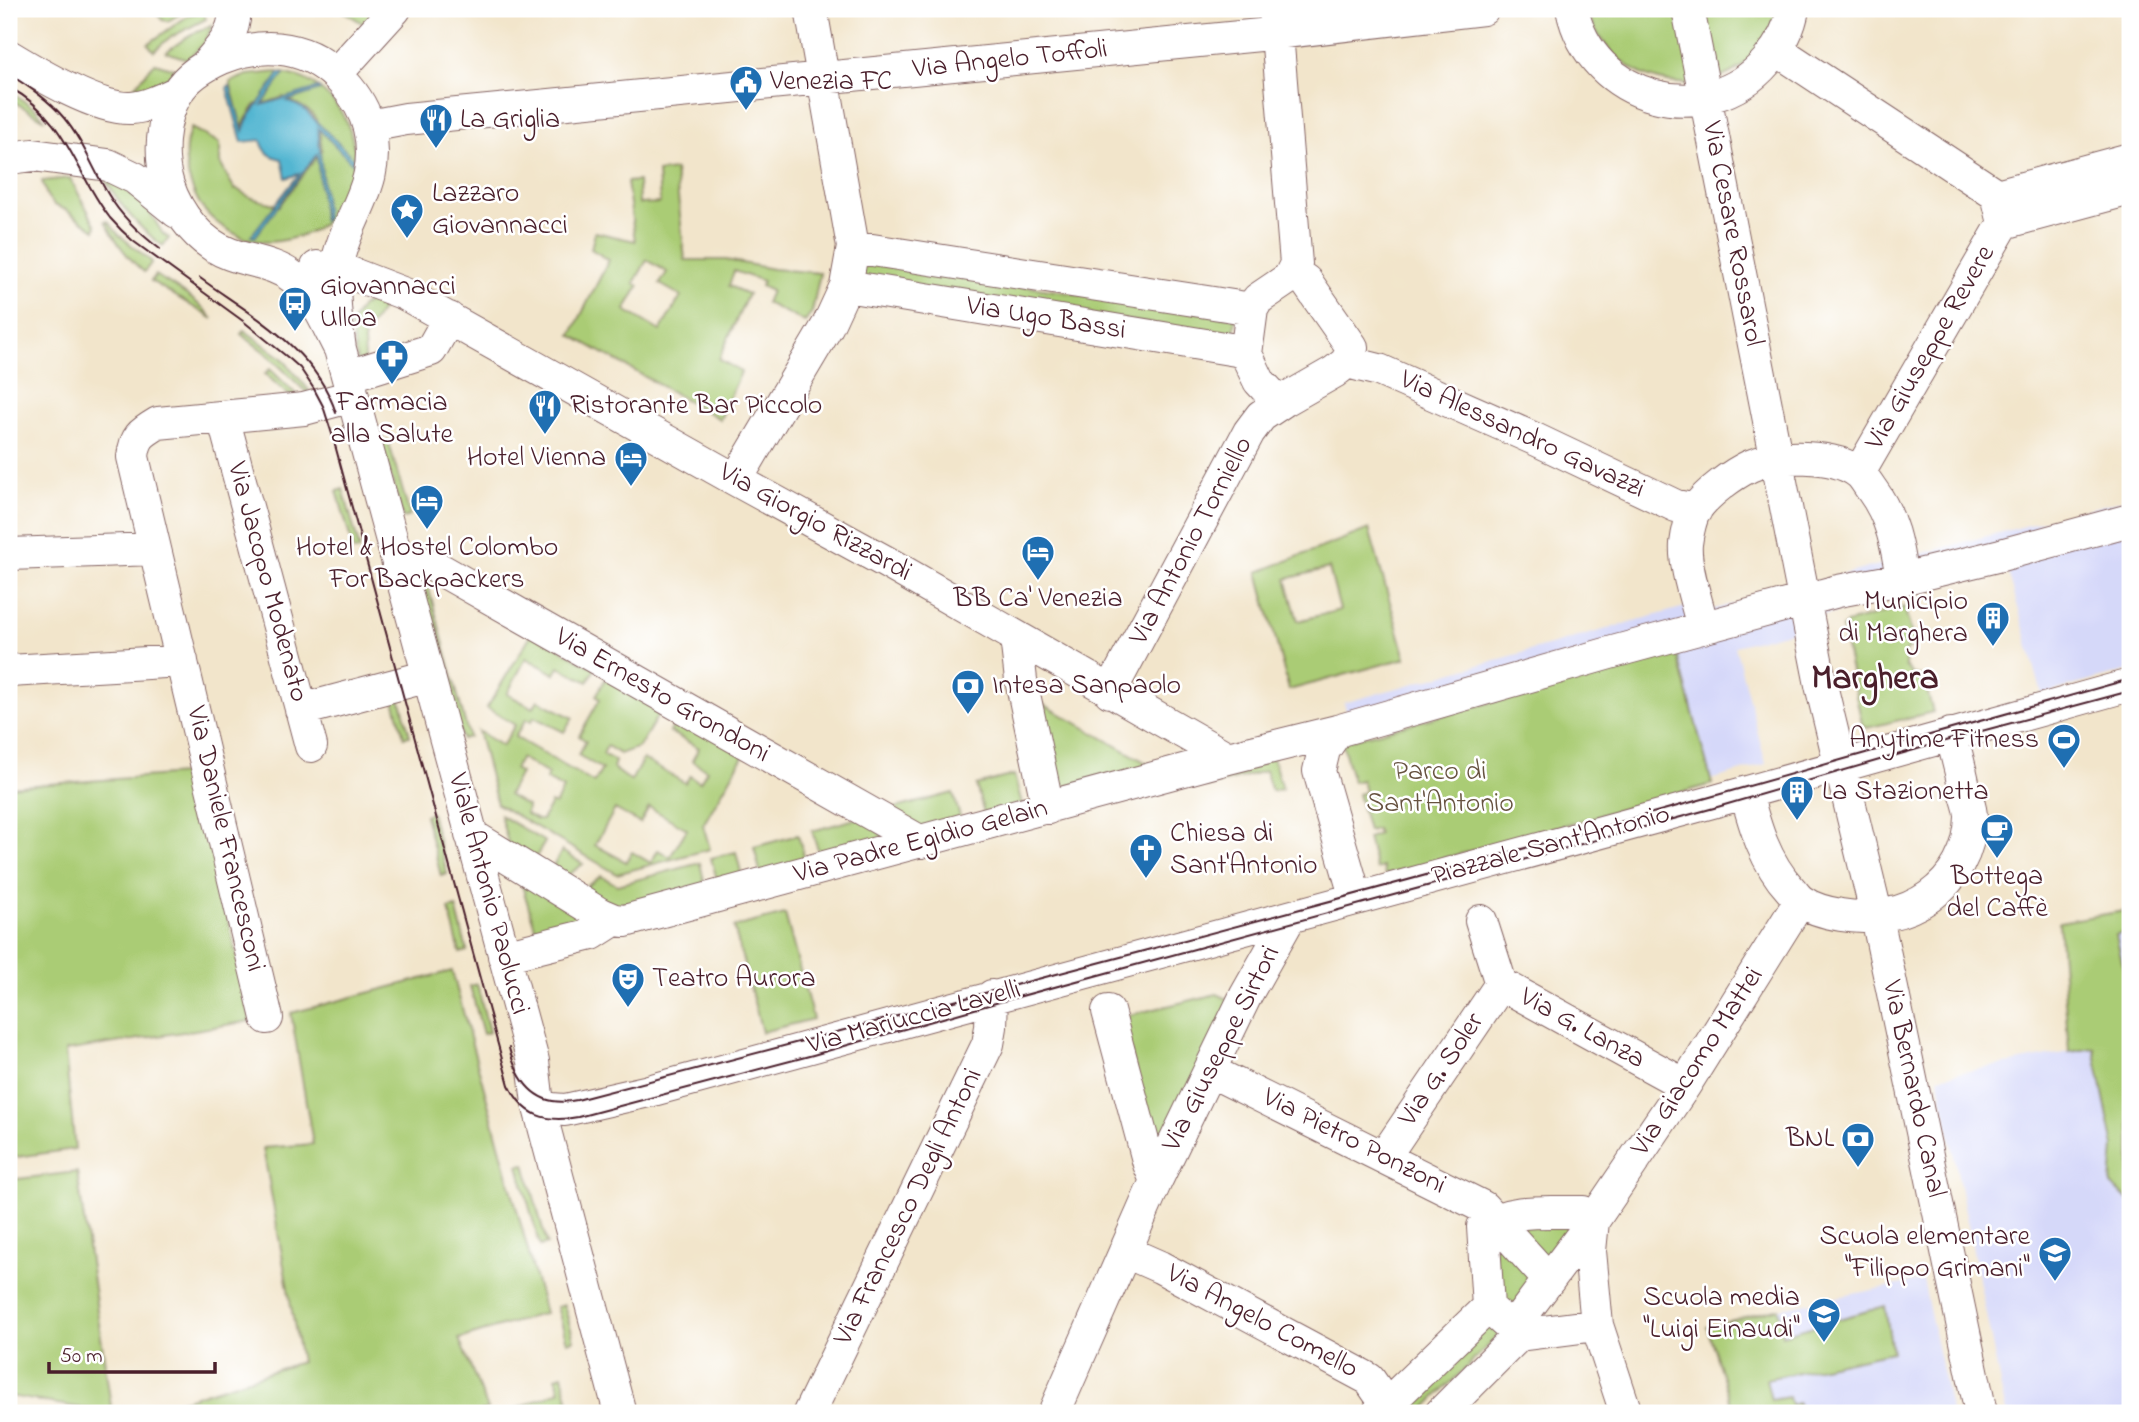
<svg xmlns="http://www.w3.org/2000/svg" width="2139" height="1422" viewBox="0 0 2139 1422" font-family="'Indie Flower',sans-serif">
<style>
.built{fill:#d5d8f9}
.green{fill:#aacc75;stroke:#7a7650;stroke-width:2;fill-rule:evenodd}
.water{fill:#52b6d1;stroke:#4e6a7e;stroke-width:2}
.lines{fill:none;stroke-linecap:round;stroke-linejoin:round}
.minor-casing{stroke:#856463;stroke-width:34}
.minor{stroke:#fff;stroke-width:32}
.tram{stroke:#4a1f2b;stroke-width:2}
.labels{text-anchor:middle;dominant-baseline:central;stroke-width:5;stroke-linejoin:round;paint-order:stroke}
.street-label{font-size:28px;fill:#4a1f2b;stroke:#fff}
.poi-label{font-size:28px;fill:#4a1f2b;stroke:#fff;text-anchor:start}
.park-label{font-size:28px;fill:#675341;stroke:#fff}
.district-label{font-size:35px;font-weight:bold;fill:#4a1f2b;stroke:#fff}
</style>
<rect width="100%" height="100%" fill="#fff"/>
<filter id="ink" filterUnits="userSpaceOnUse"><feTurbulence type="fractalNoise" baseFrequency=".0143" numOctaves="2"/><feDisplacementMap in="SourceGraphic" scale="14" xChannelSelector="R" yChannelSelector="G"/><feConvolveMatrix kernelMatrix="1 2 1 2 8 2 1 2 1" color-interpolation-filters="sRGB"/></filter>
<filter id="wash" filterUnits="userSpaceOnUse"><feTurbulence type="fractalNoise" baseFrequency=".00686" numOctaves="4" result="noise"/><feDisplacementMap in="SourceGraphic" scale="28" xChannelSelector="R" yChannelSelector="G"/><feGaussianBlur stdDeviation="1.57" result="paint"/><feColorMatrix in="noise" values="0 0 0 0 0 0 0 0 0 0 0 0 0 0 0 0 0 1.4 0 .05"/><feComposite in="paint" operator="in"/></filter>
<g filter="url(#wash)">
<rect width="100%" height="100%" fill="#f2e5cb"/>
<!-- built -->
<path class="built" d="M2130,498V670L2042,694L2007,568L1822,616L1796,630L1735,646L1766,764L1710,780L1676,649L1353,734L1344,703L1685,607L1698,546L1707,611Z
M2130,910V1413H2006L1938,1077L2069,1052L2059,922Z
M1923,1280L1951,1413H1734L1707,1327L1762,1312Z"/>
<!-- green -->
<path class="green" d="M150,9H189L168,21L162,20L158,14Z
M340,9H382L367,26Z
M1588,9H1779C1772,27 1766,42 1753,56C1719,93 1654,91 1619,59C1605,46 1591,28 1588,9Z
M203,11L206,19L169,38L154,51L148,44L189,15Z
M213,25L203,45L187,59L166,52L190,35Z
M155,63L175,69C169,75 163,84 156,90C138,103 114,98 97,89L101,83L121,93H129Z
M277,72C287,74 299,76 308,81C377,120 369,222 289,239C274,243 257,243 242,237C226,230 210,220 200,204C187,182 180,153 191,128L220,143V163L235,190L237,189C255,202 260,199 279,206L322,150C317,110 317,115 283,97L263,104H256L246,119L242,128L230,82L247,75Z
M9,91L37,110L45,120L9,99Z
M675,170L685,260H726L773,269L820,273L812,312L805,322L766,303L771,291L761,286L763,281L734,271L729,286L748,294L719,359L741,372L720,419L571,335L609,260L591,249L595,232L635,241L627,182L638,181L639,204L660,203L658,172ZM647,260L667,272L660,284L681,296L660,331L625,310L639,286L634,283Z
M102,172L145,204L163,234L169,238L163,246C136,226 117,203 102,172Z
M70,178L96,226L95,230L66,210L54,205L47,196L42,181Z
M105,221H108L118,234L152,262L144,272C128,259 115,240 105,221Z
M857,261L1236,318L1233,336L855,280Z
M156,275C176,288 198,300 213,319L151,281Z
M370,302H378L382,310L365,334L364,342L365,357L359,369L350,325L362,306Z
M244,330L282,358L309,390L307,393L267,354L241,334Z
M270,369L302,400L292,398L265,374Z
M388,440L410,516L403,518L381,441Z
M343,489L360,550L354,551L337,491Z
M1369,529L1406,658L1289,690L1258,572ZM1329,568L1340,610L1298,621L1286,579Z
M427,582L469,737L462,739L419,584Z
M1904,607L1915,644L1906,651L1905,666L1912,674L1923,676L1933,712L1867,728L1862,724L1842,628L1847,623Z
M532,633L595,669L588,682L559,667L555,674L526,658L507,694L533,708L538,700L573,718L564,732L534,717L531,722L526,719L515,737L594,783L602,769L578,755L586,741L579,736L600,699L596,696L607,676L663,707L639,747L620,754L607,746L603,754L615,761L613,768L631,781L643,759L685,783L690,776L700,782L707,770L692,761L699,748L670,732L678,716L745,753L703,825L710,849L617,874L497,804L478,731L502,746L515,725L487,708ZM521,758L548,774L546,779L563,789L555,805L551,803L542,820H537L526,814L527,806L508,795L520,773L514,769ZM649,807L687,829L670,857L658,850L651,863L632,852L626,862L595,845L615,809L640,823Z
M1677,653L1712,784L1385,875L1383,867L1376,869L1368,838L1378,834L1376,829L1368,831L1358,794L1365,792L1362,780L1353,782L1342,742Z
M392,692L399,694L410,736L404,737Z
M1038,701L1157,769L1064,794Z
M1273,758L1282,789L1272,791L1265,771L1207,787L1204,777Z
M196,773L251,1021L65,1051L75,1149L9,1158V787Z
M1014,775L1022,804L984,814L976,785Z
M953,793L961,820L923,831L888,810Z
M431,813L447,874L441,876L425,815Z
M500,815L545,842L532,863L510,849Z
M862,817L888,840L821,859L812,831Z
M798,835L806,863L761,875L754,847Z
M562,851L583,864L561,880L549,873Z
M736,852L743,880L719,887L711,858Z
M700,863L706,889L619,912L580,891L601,876L617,885Z
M520,879L589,923L538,937Z
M456,907L467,951L460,953L449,909Z
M2130,910V931L2116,935L2128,988H2130V1201L2111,1185L2114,1147L2094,1048L2069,1052L2059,922Z
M785,914L813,1019L762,1032L734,927Z
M452,971L545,1313L459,1339L488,1409L479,1413H119L152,1410L301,1362L263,1148L313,1144L291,1013Z
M477,984L489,1032L483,1034L470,986Z
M1217,994L1232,1001L1159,1155L1121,1017Z
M525,1164L547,1244L540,1246L518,1165Z
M77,1172L112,1413L9,1396V1180Z
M1580,1221L1548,1266L1509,1222Z
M1493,1237L1536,1284L1514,1316L1495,1296Z
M564,1305L574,1340L567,1342L557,1307Z
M1885,1306L1892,1352L1766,1379L1771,1400L1789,1397L1791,1405L1798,1403L1800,1413H1734L1707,1327L1779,1308L1782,1335Z
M1486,1320L1500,1334L1420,1413H1392Z
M562,1375L572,1413C549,1413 534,1406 511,1411L560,1391L556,1377Z"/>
<!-- water -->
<path class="water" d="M280,73L284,74L262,105L318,88L320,90L287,101L303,108L354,159L353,164L318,128L326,218L323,221L317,154L255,237L251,236L299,174L286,178L282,159C270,157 264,152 261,140L242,142L227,88L230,86L243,131L247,120Z"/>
</g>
<g filter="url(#ink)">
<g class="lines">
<defs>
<path id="minor" d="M1275,9L1296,264L1289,278
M1572,9C1591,100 1706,132 1767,61C1780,46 1790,28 1793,9
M1688,9L1821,685L1877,917L1981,1413
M1777,50L1997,195
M9,56C37,73 98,110 131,108C147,107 163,99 178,92
M206,65C220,49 237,32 234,9
M336,74L395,9
M369,126L406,119L1260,35L1483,9
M9,158L33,155L108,165L135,178L177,212
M1997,195L2130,159
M1999,203L2004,223L2130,189
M853,247L1252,309
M317,267L345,271L405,294L736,480L886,562L1228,758
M1299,276L1306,281L1352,347L1347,362L1334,372L1285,400L1271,394L1259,381L1246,354L1252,309L1258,299L1289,278Z
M846,286L1236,350L1246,354
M340,349C327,325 316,295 294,278C275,263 252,262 230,254C200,243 178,215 168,185C159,156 161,120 177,93C187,76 204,66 222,58C266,40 311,46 343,82C355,95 365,111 369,128C382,183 350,210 338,259C331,289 336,319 340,349L533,1061L538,1104L620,1413
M1347,362L1379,370L1537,440L1676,506L1696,510
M348,376L431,350L449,318
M223,417L311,746
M1859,473L2004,223
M736,480L828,325L846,286L853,247L811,9
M9,554L155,549
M398,564L418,562L434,566L921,842
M1703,628C1698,605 1684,567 1686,544C1687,535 1691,516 1696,509C1707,493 1733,474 1750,466C1777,454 1835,454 1859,473C1864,477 1868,485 1872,490C1892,517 1897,546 1902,579
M1016,637L1021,680L1048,808
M9,671L182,661
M1110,692L1249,432L1261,416L1285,400
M301,710L429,676
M1337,731L1324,750L1319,771L1356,899
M1746,793C1755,827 1765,862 1790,889C1793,892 1797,898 1801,901C1811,908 1828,913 1841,915C1906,926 1969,887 1971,817C1971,808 1967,799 1965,791C1961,772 1956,752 1951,734
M471,835L600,914L614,920L625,921L1228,758L1337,731L1613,652L1838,591L1902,579L2001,555L2130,520
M1481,921L1501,984L1685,1085
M504,956L592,934L614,920
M1108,1011L1149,1164L1156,1181
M267,1018L133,457C135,437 141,433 158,423L304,409L353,396
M1210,1071L1483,1207L1549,1280
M538,1104L551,1109L565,1110L649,1091L1712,802L2130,685
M1384,1157L1501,984
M1583,1212L1593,1221L1590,1251L1597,1325L1519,1335L1488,1307L1483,1227C1511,1207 1550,1213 1583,1212Z
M1126,1252L1160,1267L1369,1379L1387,1405
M1597,1325L1626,1413
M1512,1329L1593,1221L1685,1085L1800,901
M809,1413L988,1044L991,1027L992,996
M1054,1413L1156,1181L1246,995L1290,917
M1378,1413L1488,1307
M1441,1413L1519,1335"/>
</defs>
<!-- minor casing -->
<use href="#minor" class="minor-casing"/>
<!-- minor -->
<use href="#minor" class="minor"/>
<!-- tram -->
<path class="tram" d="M9,74C29,87 49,100 64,118C83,141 93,169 108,194C121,216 140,234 160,249
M9,87C69,120 73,170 110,218C117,226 125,234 133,241L243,321L291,360L300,368L314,389L323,406L332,434L509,1085C524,1116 545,1123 578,1117L813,1055L992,1004L1714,808L1952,739L2130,691
M200,278C252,316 315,348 336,413
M509,1048C518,1083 537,1109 577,1100C956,1001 1333,902 1710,797C1850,758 1990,717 2130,679"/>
</g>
</g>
<!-- icons -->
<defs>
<symbol id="civic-pin" viewBox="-11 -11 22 30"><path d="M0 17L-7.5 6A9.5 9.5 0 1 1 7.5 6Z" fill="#1f6fb2" stroke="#fff"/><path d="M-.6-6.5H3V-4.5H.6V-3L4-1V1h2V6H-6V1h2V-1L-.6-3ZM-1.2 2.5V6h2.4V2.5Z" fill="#fff"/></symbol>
<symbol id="restaurant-pin" viewBox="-11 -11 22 30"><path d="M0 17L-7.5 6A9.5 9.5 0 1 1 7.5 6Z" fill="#1f6fb2" stroke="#fff"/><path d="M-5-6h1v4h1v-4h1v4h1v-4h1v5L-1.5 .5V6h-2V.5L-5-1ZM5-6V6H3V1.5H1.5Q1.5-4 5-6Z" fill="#fff"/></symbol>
<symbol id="sight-pin" viewBox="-11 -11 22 30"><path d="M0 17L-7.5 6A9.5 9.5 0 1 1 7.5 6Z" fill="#1f6fb2" stroke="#fff"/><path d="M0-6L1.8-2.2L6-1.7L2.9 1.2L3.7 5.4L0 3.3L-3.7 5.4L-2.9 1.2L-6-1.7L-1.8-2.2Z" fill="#fff"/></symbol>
<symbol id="bus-pin" viewBox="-11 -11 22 30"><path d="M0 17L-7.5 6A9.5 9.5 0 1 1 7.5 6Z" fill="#1f6fb2" stroke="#fff"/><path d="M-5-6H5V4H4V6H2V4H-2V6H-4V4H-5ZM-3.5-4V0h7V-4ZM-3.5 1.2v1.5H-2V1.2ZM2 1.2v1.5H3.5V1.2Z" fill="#fff"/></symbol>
<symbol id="pharmacy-pin" viewBox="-11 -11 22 30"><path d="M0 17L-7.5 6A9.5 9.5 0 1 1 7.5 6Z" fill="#1f6fb2" stroke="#fff"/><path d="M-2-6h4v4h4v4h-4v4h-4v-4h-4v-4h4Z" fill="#fff"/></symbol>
<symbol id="hotel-pin" viewBox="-11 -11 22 30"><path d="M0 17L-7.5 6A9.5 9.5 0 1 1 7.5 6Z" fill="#1f6fb2" stroke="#fff"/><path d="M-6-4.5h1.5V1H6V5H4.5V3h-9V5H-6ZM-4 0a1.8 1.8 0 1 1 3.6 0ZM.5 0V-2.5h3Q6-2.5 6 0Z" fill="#fff"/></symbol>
<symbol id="building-pin" viewBox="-11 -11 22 30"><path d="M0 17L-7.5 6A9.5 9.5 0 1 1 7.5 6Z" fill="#1f6fb2" stroke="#fff"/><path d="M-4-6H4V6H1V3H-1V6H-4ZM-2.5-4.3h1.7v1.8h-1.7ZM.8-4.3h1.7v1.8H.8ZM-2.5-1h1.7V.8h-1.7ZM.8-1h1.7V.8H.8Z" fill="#fff"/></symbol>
<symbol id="bank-pin" viewBox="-11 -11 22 30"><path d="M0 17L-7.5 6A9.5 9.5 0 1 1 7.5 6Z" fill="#1f6fb2" stroke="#fff"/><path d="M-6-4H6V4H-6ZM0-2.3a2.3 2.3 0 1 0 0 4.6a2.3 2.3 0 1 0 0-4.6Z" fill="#fff"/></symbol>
<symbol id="stadium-pin" viewBox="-11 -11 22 30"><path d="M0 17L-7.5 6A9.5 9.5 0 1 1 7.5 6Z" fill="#1f6fb2" stroke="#fff"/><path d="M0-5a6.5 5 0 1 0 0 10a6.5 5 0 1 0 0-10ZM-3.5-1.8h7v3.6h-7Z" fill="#fff"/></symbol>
<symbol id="cafe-pin" viewBox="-11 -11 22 30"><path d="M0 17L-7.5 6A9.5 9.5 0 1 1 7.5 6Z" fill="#1f6fb2" stroke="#fff"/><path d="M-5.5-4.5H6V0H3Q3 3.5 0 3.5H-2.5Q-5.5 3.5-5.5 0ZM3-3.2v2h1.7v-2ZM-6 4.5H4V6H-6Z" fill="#fff"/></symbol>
<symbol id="church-pin" viewBox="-11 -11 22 30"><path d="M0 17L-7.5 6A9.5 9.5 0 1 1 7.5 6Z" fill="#1f6fb2" stroke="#fff"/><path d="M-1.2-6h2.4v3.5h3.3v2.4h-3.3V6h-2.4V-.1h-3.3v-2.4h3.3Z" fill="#fff"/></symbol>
<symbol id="theatre-pin" viewBox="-11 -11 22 30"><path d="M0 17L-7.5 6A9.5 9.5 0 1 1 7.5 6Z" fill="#1f6fb2" stroke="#fff"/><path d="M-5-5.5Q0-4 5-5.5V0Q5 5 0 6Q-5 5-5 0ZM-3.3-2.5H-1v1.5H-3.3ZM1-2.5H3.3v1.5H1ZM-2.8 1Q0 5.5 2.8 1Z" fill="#fff"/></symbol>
<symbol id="school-pin" viewBox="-11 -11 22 30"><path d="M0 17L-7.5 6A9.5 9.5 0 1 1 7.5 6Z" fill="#1f6fb2" stroke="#fff"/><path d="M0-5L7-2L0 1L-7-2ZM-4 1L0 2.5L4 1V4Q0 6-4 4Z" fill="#fff"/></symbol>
</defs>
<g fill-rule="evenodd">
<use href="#civic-pin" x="727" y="63" width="38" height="52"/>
<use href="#restaurant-pin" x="417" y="101" width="38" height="52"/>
<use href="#sight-pin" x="388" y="191" width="38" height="52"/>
<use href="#bus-pin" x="276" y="284" width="38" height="52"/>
<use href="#pharmacy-pin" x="373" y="337" width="38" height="52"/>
<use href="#restaurant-pin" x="526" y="387" width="38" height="52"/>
<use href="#hotel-pin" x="612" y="439" width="38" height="52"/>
<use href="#hotel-pin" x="408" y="482" width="38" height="52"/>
<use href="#hotel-pin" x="1019" y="533" width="38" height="52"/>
<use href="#building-pin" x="1974" y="599" width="38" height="52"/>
<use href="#bank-pin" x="949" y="667" width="38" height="52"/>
<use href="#stadium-pin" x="2045" y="721" width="38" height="52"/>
<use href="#building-pin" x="1778" y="773" width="38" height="52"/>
<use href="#cafe-pin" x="1978" y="811" width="38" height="52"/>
<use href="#church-pin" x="1127" y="831" width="38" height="52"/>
<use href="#theatre-pin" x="609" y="960" width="38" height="52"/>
<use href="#bank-pin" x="1839" y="1120" width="38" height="52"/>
<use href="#school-pin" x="2036" y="1234" width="38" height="52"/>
<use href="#school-pin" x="1805" y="1295" width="38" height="52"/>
</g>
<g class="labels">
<!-- street labels -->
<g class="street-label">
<text transform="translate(1010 60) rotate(-6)">Via Angelo Toffoli</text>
<text transform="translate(1732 234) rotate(79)">Via Cesare Rossarol</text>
<text transform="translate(1046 319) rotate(9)">Via Ugo Bassi</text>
<text transform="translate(1931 348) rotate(-60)">Via Giuseppe Revere</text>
<text transform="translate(1522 435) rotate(25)">Via Alessandro Gavazzi</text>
<text transform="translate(815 523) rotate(29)">Via Giorgio Rizzardi</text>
<text transform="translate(1192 541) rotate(-62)">Via Antonio Torniello</text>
<text transform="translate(267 582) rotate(75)">Via Jacopo Modenato</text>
<text transform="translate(662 696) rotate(30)">Via Ernesto Grondoni</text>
<text transform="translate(225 839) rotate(77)">Via Daniele Francesconi</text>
<text transform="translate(921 842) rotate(-15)">Via Padre Egidio Gelain</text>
<text transform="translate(1551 846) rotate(-15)">Piazzale Sant'Antonio</text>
<text transform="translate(488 894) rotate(75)">Viale Antonio Paolucci</text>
<text transform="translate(914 1018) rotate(-15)">Via Mariuccia Lavelli</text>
<text transform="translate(1582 1029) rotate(29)">Via G. Lanza</text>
<text transform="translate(1222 1049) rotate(-63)">Via Giuseppe Sirtori</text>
<text transform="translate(1698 1062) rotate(-57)">Via Giacomo Mattei</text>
<text transform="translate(1442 1070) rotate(-56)">Via G. Soler</text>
<text transform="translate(1913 1089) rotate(78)">Via Bernardo Canal</text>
<text transform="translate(1354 1142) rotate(27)">Via Pietro Ponzoni</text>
<text transform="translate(909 1207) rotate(-64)">Via Francesco Degli Antoni</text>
<text transform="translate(1262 1322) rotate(28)">Via Angelo Comello</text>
</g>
<!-- poi labels -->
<g class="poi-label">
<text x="770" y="82">Venezia FC</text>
<text x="460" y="120">La Griglia</text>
<text x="432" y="194">Lazzaro<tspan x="432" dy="32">Giovannacci</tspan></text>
<text x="320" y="287">Giovannacci<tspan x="320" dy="32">Ulloa</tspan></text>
<text x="392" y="403" text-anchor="middle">Farmacia<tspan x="392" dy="32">alla Salute</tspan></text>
<text x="570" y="406">Ristorante Bar Piccolo</text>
<text x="606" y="458" text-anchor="end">Hotel Vienna</text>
<text x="427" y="548" text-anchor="middle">Hotel &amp; Hostel Colombo<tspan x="427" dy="32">For Backpackers</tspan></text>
<text x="1038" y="599" text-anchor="middle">BB Ca' Venezia</text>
<text x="1968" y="602" text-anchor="end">Municipio<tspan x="1968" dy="32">di Marghera</tspan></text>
<text x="992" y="686">Intesa Sanpaolo</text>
<text x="2039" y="740" text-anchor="end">Anytime Fitness</text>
<text x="1822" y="792">La Stazionetta</text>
<text x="1170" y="834">Chiesa di<tspan x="1170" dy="32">Sant'Antonio</tspan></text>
<text x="1997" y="877" text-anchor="middle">Bottega<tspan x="1997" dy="32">del Caffè</tspan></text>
<text x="652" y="979">Teatro Aurora</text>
<text x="1834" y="1139" text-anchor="end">BNL</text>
<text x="2030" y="1237" text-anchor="end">Scuola elementare<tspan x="2030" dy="32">"Filippo Grimani"</tspan></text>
<text x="1800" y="1298" text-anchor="end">Scuola media<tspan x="1800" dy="32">"Luigi Einaudi"</tspan></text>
</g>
<!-- park labels -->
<g class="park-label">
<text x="1440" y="772">Parco di<tspan x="1440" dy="32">Sant'Antonio</tspan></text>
</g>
<!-- district labels -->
<g class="district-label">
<text x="1875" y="679">Marghera</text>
</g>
</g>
<!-- margin -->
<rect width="2139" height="1422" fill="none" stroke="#fff" stroke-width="35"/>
<!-- scale -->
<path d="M49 1362v10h166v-10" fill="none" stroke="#4a1f2b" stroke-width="3.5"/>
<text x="60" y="1362" font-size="21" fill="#4a1f2b" stroke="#ffffff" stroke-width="5" paint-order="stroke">50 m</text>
</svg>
